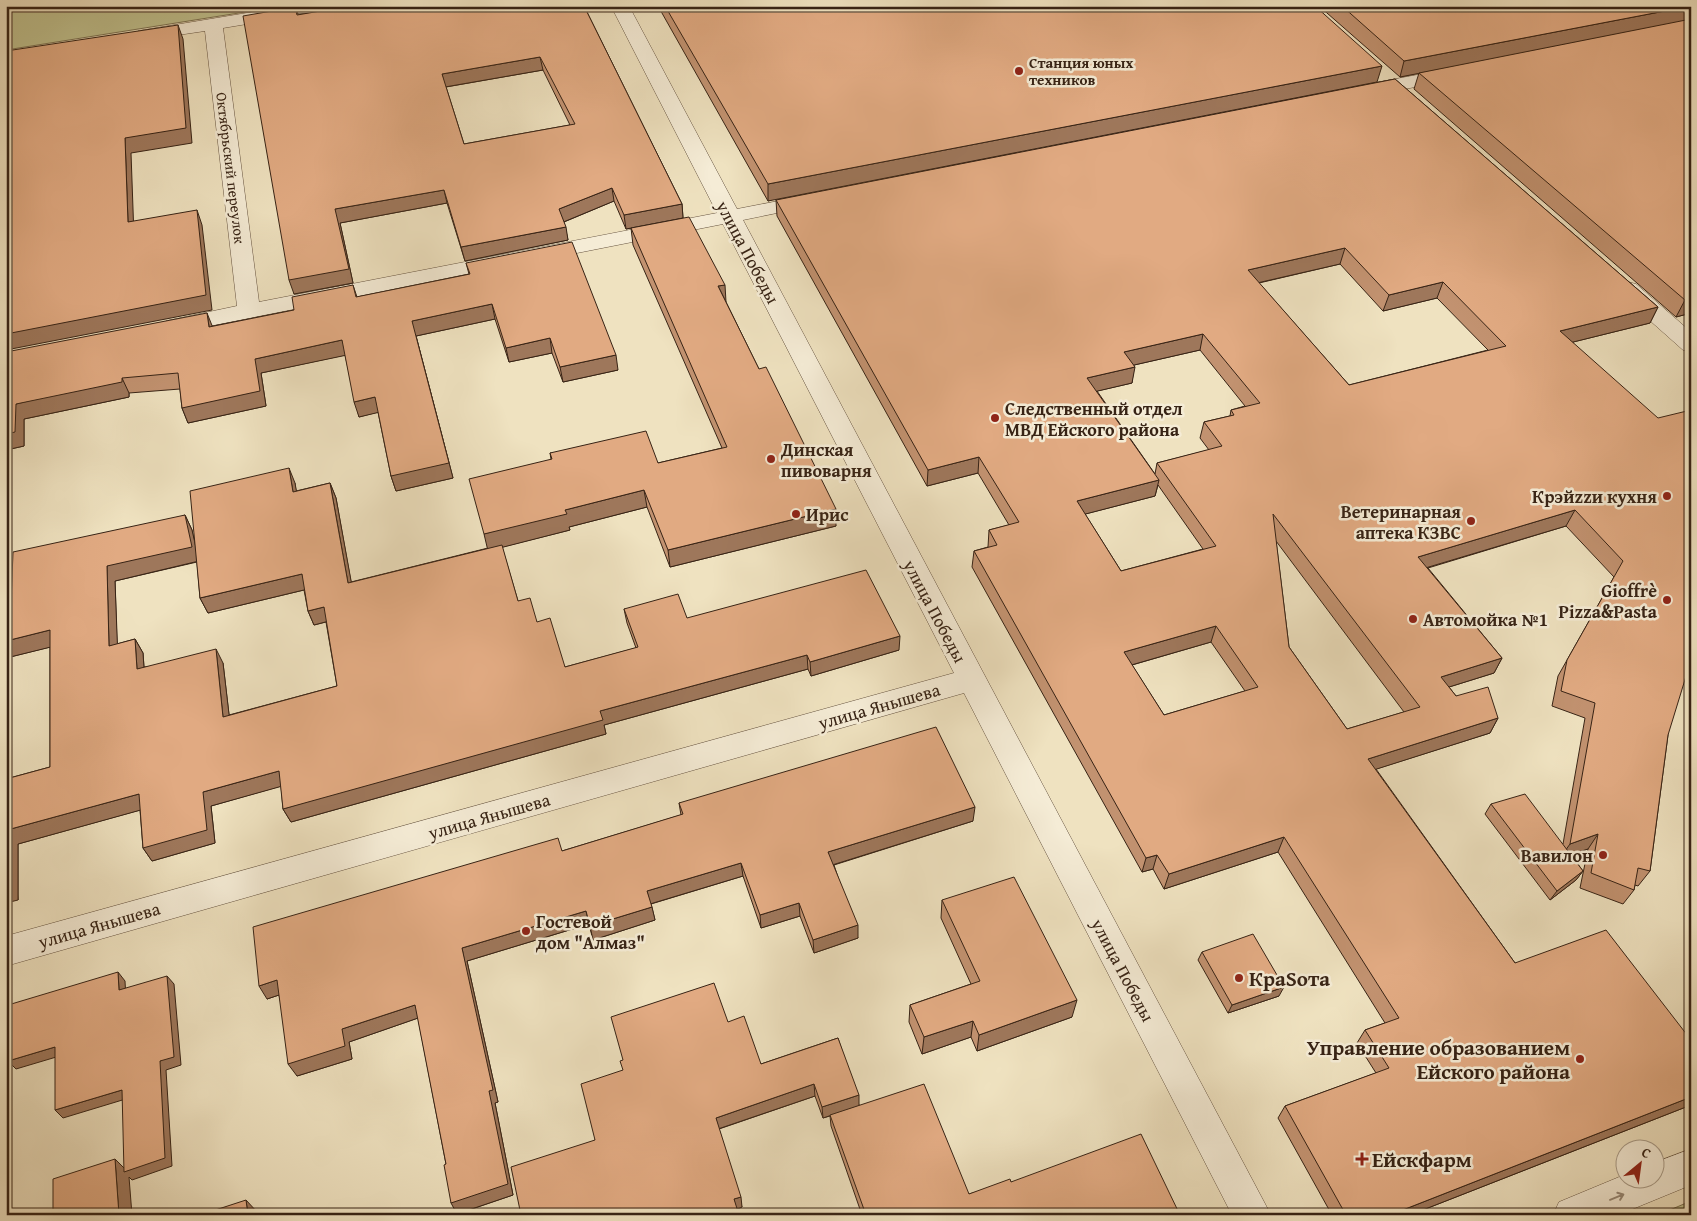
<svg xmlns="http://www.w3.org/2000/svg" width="1697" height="1221" viewBox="0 0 1697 1221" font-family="'Gentium Book Plus',serif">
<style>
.green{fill:#c0c18e;stroke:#7c7252}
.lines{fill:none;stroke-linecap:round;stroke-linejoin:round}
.minor-casing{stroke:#655340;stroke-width:1}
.minor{fill:#f5ecd6;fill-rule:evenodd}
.wall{fill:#c29270;stroke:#372315;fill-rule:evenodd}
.shaded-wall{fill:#9e775b;stroke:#372315}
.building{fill:#e1aa82;stroke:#372315;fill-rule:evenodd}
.oneway{stroke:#968876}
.poi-dot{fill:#8f2418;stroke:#f5ecd6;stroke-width:2}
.labels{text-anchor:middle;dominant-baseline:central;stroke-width:5;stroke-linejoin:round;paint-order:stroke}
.far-poi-label{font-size:15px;font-weight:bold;fill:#372315;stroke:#f5ecd6;text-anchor:start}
.far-street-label{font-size:15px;fill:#372315;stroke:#f5ecd6}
.street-label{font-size:18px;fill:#372315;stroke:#f5ecd6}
.poi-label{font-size:18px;font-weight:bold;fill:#372315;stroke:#f5ecd6;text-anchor:start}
.near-poi-label{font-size:21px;font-weight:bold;fill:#372315;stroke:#f5ecd6;text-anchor:start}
</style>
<rect width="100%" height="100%" fill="#efe2c0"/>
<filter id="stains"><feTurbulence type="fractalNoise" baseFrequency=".004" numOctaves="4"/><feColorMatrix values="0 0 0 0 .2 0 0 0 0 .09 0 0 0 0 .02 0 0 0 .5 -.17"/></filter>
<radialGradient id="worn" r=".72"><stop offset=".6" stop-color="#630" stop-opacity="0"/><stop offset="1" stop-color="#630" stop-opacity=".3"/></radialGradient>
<!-- green -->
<path class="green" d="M6,6H283L6,50Z
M1691,1201V1215H1658Z"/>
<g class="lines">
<defs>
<path id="minor" d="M290,6H334L331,10L223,28L259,302L717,213L611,6H629L737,209L814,194L821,196L824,200L821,204L743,220L1271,1215H1232L964,693L6,966V936L954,673L723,224L174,333L166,331L163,326L166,321L237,306L205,31L144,40L138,39L135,35L138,31L144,30Z
M1454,68L1461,70L1463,74L1461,78L1364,97L1357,95L1354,91L1357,87L1364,85Z
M1628,282L1636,284L1691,332V352L1683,350L1620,294L1617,289L1620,284Z
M1691,1149V1185L1618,1215H1553L1559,1202L1624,1175V1178H1654V1163Z"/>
</defs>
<!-- minor casing -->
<use href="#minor" class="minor-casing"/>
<!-- minor -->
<use href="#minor" class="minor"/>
</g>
<!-- wall -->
<path class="wall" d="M584,6L682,204L683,218L626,229L614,201L564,222L568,240L465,261L447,203L340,223L353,283L294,294L295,7L298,14ZM543,70L570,125L464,144L446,87Z
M658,6H1315L768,201Z
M1319,6H1691V313L1676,317L1414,89L1419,73L1400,77Z
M1395,79L1658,307L1650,323L1573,342L1668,735L1650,871L1638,886L1635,885L1634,890L1623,904L1580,888L1588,849L1571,855L1583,871L1576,880L1550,900L1485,814L1491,804L1563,844L1585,718L1552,706L1558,676L1614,577L1566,526L1428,568L1502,658L1494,673L1449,687L1456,696L1498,718L1490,733L1376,769L1515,963L1691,1040V1105L1410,1215H1332L1278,1118L1285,1106L1376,1073L1357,1043L1365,1030L1385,1023L1278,852L1164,889L1153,869L1142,872L972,567L974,551L988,547L989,530L1009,525L978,473L927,486L777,216L776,200ZM1340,264L1383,311L1437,298L1488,350L1349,385L1259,283ZM1200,350L1245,406L1231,410L1230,416L1204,422L1200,438L1209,450L1157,463L1155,474L1097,391L1132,383L1134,365ZM1158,485L1203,549L1121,571L1085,514L1155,496ZM1276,541L1404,712L1347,729L1289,647ZM1211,642L1245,691L1164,715L1132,665Z
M631,228L726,302L836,526L670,567L647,507L569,527L570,530L502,547L518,601L537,622L565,667L636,648L627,623L624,609L899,650L811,676L808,669L604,725L606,734L291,822L283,809L281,786L211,806L215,843L152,861L143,848L140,810L18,844V900L6,779L50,767V647L6,658V606L11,604L185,515L192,530L195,545L295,483L296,491L330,483L336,498L351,582L488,548L551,459L550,453L658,463L722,448L633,245ZM197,562L200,598L208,613L304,590L308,611L314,625L326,622L337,686L229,715L223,663L144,667L143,653L135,639L117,644L115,581Z
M466,263L618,370L563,382L552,353L509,362L495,319L416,336L453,478L396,491L391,476L378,412L359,417L345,355L261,373L266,406L188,423L182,408L180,389L129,393V397L24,419V446L6,450V352L213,326L294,310L353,285L357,297L469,274Z
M679,803L973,821L834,865L858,938L814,953L800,916L761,928L743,876L651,904L655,920L593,940L589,924L467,961L498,1102L495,1103L513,1195L457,1214L446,1164L418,1018L349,1042L352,1059L297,1076L279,995L267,999L562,851L681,815Z
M942,900L1072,1017L977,1051L971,1037L922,1054L909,1022L910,1005L971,984L941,918Z
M1202,952L1279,996L1228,1013L1198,960Z
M728,1022L761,1064L838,1038L859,1105L969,1194L1011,1182L1180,1215H862L831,1126L830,1116L823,1118L815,1096L719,1129L742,1207L595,1140L623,1070Z"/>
<!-- shaded-wall -->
<path class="shaded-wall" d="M1691,6V21L1400,77L1404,61Z
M178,25L183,39L192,143L131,153L134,237L128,222L125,138Z
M540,57L543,70L445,87L442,74Z
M1382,66L1377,82L768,201V184Z
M6,121H8L15,135L6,136Z
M612,188L614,201L561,223L559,209Z
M444,190L447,203L340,223L353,283L294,294L289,280L335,209Z
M682,204L683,218L626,229L624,215Z
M197,210L202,225L212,310L6,350V334Z
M566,227L568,240L465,261L461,247Z
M1345,248L1340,264L1244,286L1248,270Z
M1443,282L1437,298L1383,311L1389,295Z
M725,285L726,302L718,286Z
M1691,298V313L1676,317L1685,300Z
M492,304L495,319L416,336L453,478L396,491L391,476L412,321Z
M1658,307L1650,323L1553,347L1560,331Z
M207,313L213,328L209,327Z
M1203,334L1200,350L1121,368L1124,352Z
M550,338L552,353L509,362L506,348Z
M342,340L347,355L261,373L266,406L188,423L182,408L255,359Z
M616,355L618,370L563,382L560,367Z
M1135,367L1132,383L1085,394L1087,378Z
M122,378L129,393V397L24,419V446L6,450V434L16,404Z
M375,397L380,412L359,417L354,402Z
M979,457L978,473L927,486L928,470Z
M289,468L295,483L299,506L293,492Z
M1159,480L1155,496L1074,517L1077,501Z
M330,483L336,498L354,597L348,583Z
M644,490L647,507L569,527L570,530L488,551L484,534L565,510Z
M836,509V526L670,567L668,550Z
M1575,510L1566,526L1412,572L1418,557Z
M185,515L192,530L199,561L115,581L118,660L109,646L107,566Z
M302,574L308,589L208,613L200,598Z
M324,607L329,621L314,625L308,611Z
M1216,626L1211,642L1121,668L1124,652Z
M50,630L59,645L6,658V641Z
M900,636L899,650L811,676L810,662Z
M135,639L143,653L145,683L137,669Z
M216,649L223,663L231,731L223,717Z
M807,655L808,669L604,725L606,734L291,822L283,809L600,711Z
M1502,658L1494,673L1433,692L1441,677Z
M1498,718L1490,733L1361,774L1368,759Z
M279,771L286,785L211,806L215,843L152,861L143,848L203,792Z
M139,794L148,808L18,844V900L6,903L7,830Z
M975,807L973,821L829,866L828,852Z
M1598,834L1588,849L1560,858L1570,844Z
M1284,837L1278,852L1164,889L1169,874Z
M1157,855L1153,869L1142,872L1146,858Z
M741,863L743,876L650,904L647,891Z
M1583,871L1576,880L1550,900L1557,891Z
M799,903L800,916L761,928L760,915Z
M652,907L655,920L593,940L590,926Z
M586,911L589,924L467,961L498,1102L495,1103L513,1195L457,1214L451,1203L489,1091L462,948Z
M858,925V938L814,953L813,940Z
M118,972L125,981L126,999L119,990Z
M167,976L174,984L181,1065L166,1070L172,1166L132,1180L129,1177L132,1215H119L115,1159L127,1171L160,1061Z
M277,980L285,993L267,999L259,986Z
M1284,987L1279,996L1228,1013L1232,1005Z
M1077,1000L1072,1017L977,1051L979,1035Z
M415,1005L421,1017L349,1042L352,1059L297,1076L288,1064L342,1029Z
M973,1021L971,1037L922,1054L924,1037Z
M55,1047L63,1055L16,1069L8,1061Z
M814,1084L815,1096L718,1129L716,1118Z
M122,1090L129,1098L63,1118L55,1110Z
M859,1095V1106L823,1118L822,1107Z
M1691,1097V1105L1410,1215H1390Z
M741,1197L742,1207L736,1210L734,1199Z
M246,1200L258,1213V1215H248Z"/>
<!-- building -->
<path class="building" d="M350,6H584L682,204L624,215L612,188L559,209L566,227L461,247L444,190L335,209L349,269L289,280L243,16L295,7L297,15ZM540,57L575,124L464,144L442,74Z
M665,6H1315L1382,66L768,184Z
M1342,6H1691L1404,61Z
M1691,19V298L1685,300L1419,73Z
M178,25L186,128L125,138L128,222L197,210L206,295L6,334V189L8,121H6V51Z
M1395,79L1658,307L1560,331L1658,418L1691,410V660L1668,735L1650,871L1638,868L1634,890L1591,873L1598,834L1570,844L1595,703L1561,691L1567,660L1623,561L1575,510L1418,557L1502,658L1441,677L1456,696L1488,687L1498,718L1368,759L1515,963L1606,930L1691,1040V1097L1390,1215H1346L1285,1106L1389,1068L1365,1030L1399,1018L1284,837L1169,874L1157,855L1146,858L974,551L997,545L989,530L1019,522L979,457L928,470L776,200ZM1345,248L1389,295L1443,282L1506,346L1349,385L1248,270ZM1203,334L1260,403L1231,410L1234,415L1204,422L1222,446L1157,463L1216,546L1121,571L1077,501L1159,480L1087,378L1135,367L1124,352ZM1273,514L1420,707L1347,729L1289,647ZM1216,626L1258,687L1164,715L1124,652Z
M689,217L725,285L718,286L759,369L766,367L836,509L668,550L644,490L565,510L567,514L484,534L469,479L552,459L550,453L646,431L658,463L727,447L631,228Z
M572,242L616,355L560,367L550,338L506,348L492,304L412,321L449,463L391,476L375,397L354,402L342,340L255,359L260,391L182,408L178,373L122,378V382L16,404L15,432L6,434V352L207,313L209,327L294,310L292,297L353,285L356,297L470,274L466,263Z
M289,468L293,492L330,483L348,583L502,545L518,601L530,598L537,622L550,618L565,667L638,647L624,609L678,594L687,618L866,570L900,636L810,662L807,655L600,711L603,720L283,809L279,771L203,792L207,830L143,848L139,794L7,830V886L6,887V779L50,767V630L6,641V606L11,604L13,552L185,515L192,547L107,566L109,646L135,639L137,669L216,649L223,717L337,686L324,607L308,611L302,574L200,598L190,491Z
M936,727L975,807L828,852L858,925L813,940L799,903L760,915L741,863L647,891L652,907L590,926L586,911L462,948L493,1090L489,1091L508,1184L451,1203L444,1165L446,1164L415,1005L342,1029L345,1046L288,1064L277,980L259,986L253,927L558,838L562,851L683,814L679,803Z
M1525,794L1583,871L1557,891L1491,804Z
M1014,877L1077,1000L979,1035L973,1021L924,1037L910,1005L980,981L942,900Z
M1253,934L1284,987L1232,1005L1202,952Z
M118,972L119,990L167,976L174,1057L160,1061L165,1158L124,1172L122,1090L55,1110V1047L8,1061V1005Z
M714,983L728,1022L744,1016L761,1064L838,1038L859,1095L822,1107L814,1084L716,1118L741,1197L734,1199L739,1215H521L511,1167L595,1140L581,1084L623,1070L620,1061L623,1060L611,1017Z
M924,1084L969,1194L1010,1179L1011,1182L1141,1134L1180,1215H866L830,1115Z
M115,1159L119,1215H53V1179Z
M246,1200L248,1215H200Z"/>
<!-- one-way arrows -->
<defs><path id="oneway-shaft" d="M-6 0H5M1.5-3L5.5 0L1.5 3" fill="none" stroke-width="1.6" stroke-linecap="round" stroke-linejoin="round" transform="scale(1.25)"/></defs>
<use class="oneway" href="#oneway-shaft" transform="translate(1617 1197) rotate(-22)"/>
<!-- markers -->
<g class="poi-dot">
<circle cx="1019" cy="71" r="5"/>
<circle cx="995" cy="418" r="5"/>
<circle cx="771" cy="459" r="5"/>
<circle cx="1667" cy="496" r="5"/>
<circle cx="796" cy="514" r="5"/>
<circle cx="1471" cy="521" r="5"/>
<circle cx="1667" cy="600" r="5"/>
<circle cx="1413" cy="619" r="5"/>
<circle cx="1603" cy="855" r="5"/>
<circle cx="526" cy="931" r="5"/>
<circle cx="1239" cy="978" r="5"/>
<circle cx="1580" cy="1059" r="5"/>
<path d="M1359.5 1151.5h5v5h5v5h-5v5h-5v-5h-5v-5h5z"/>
</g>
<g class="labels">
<!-- far-poi labels -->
<g class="far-poi-label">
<text x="1029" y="62">Станция юных<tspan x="1029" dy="17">техников</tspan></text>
</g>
<!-- far-street labels -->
<g class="far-street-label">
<text transform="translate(231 168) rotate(83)">Октябрьский переулок</text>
</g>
<!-- street labels -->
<g class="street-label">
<text transform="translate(748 252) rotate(62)">улица Победы</text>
<text transform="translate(935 611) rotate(62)">улица Победы</text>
<text transform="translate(879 706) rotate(-16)">улица Янышева</text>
<text transform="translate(489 816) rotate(-16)">улица Янышева</text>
<text transform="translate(99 925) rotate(-16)">улица Янышева</text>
<text transform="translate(1123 970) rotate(62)">улица Победы</text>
</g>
<!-- poi labels -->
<g class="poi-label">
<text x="1005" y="408">Следственный отдел<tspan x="1005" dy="21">МВД Ейского района</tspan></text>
<text x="781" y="449">Динская<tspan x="781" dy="21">пивоварня</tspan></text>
<text x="1657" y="496" text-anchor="end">Крэйzzи кухня</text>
<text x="1461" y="511" text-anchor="end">Ветеринарная<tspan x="1461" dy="21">аптека КЗВС</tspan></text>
<text x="806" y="514">Ирис</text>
<text x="1657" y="590" text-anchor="end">Gioffrè<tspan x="1657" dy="21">Pizza&amp;Pasta</tspan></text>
<text x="1423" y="619">Автомойка №1</text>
<text x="1593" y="855" text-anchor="end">Вавилон</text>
<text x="536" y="921">Гостевой<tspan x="536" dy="21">дом "Алмаз"</tspan></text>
</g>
<!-- near-poi labels -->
<g class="near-poi-label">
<text x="1249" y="978">КраSота</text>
<text x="1570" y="1047" text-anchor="end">Управление образованием<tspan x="1570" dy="24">Ейского района</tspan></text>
<text x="1372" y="1159">Ейскфарм</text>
</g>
</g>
<!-- margin -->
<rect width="1697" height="1221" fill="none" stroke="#efe2c0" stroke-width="25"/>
<rect x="8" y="8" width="1682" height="1206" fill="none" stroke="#372315" stroke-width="2.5"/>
<rect x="12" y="12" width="1672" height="1196" fill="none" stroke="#372315"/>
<!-- north arrow -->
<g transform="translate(1640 1164) rotate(29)"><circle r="24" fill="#f5ecd6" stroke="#a99c89"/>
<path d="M0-4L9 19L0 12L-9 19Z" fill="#8f2418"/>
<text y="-8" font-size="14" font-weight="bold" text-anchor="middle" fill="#372315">С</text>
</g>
<rect width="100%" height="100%" filter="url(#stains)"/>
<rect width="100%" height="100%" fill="url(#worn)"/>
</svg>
